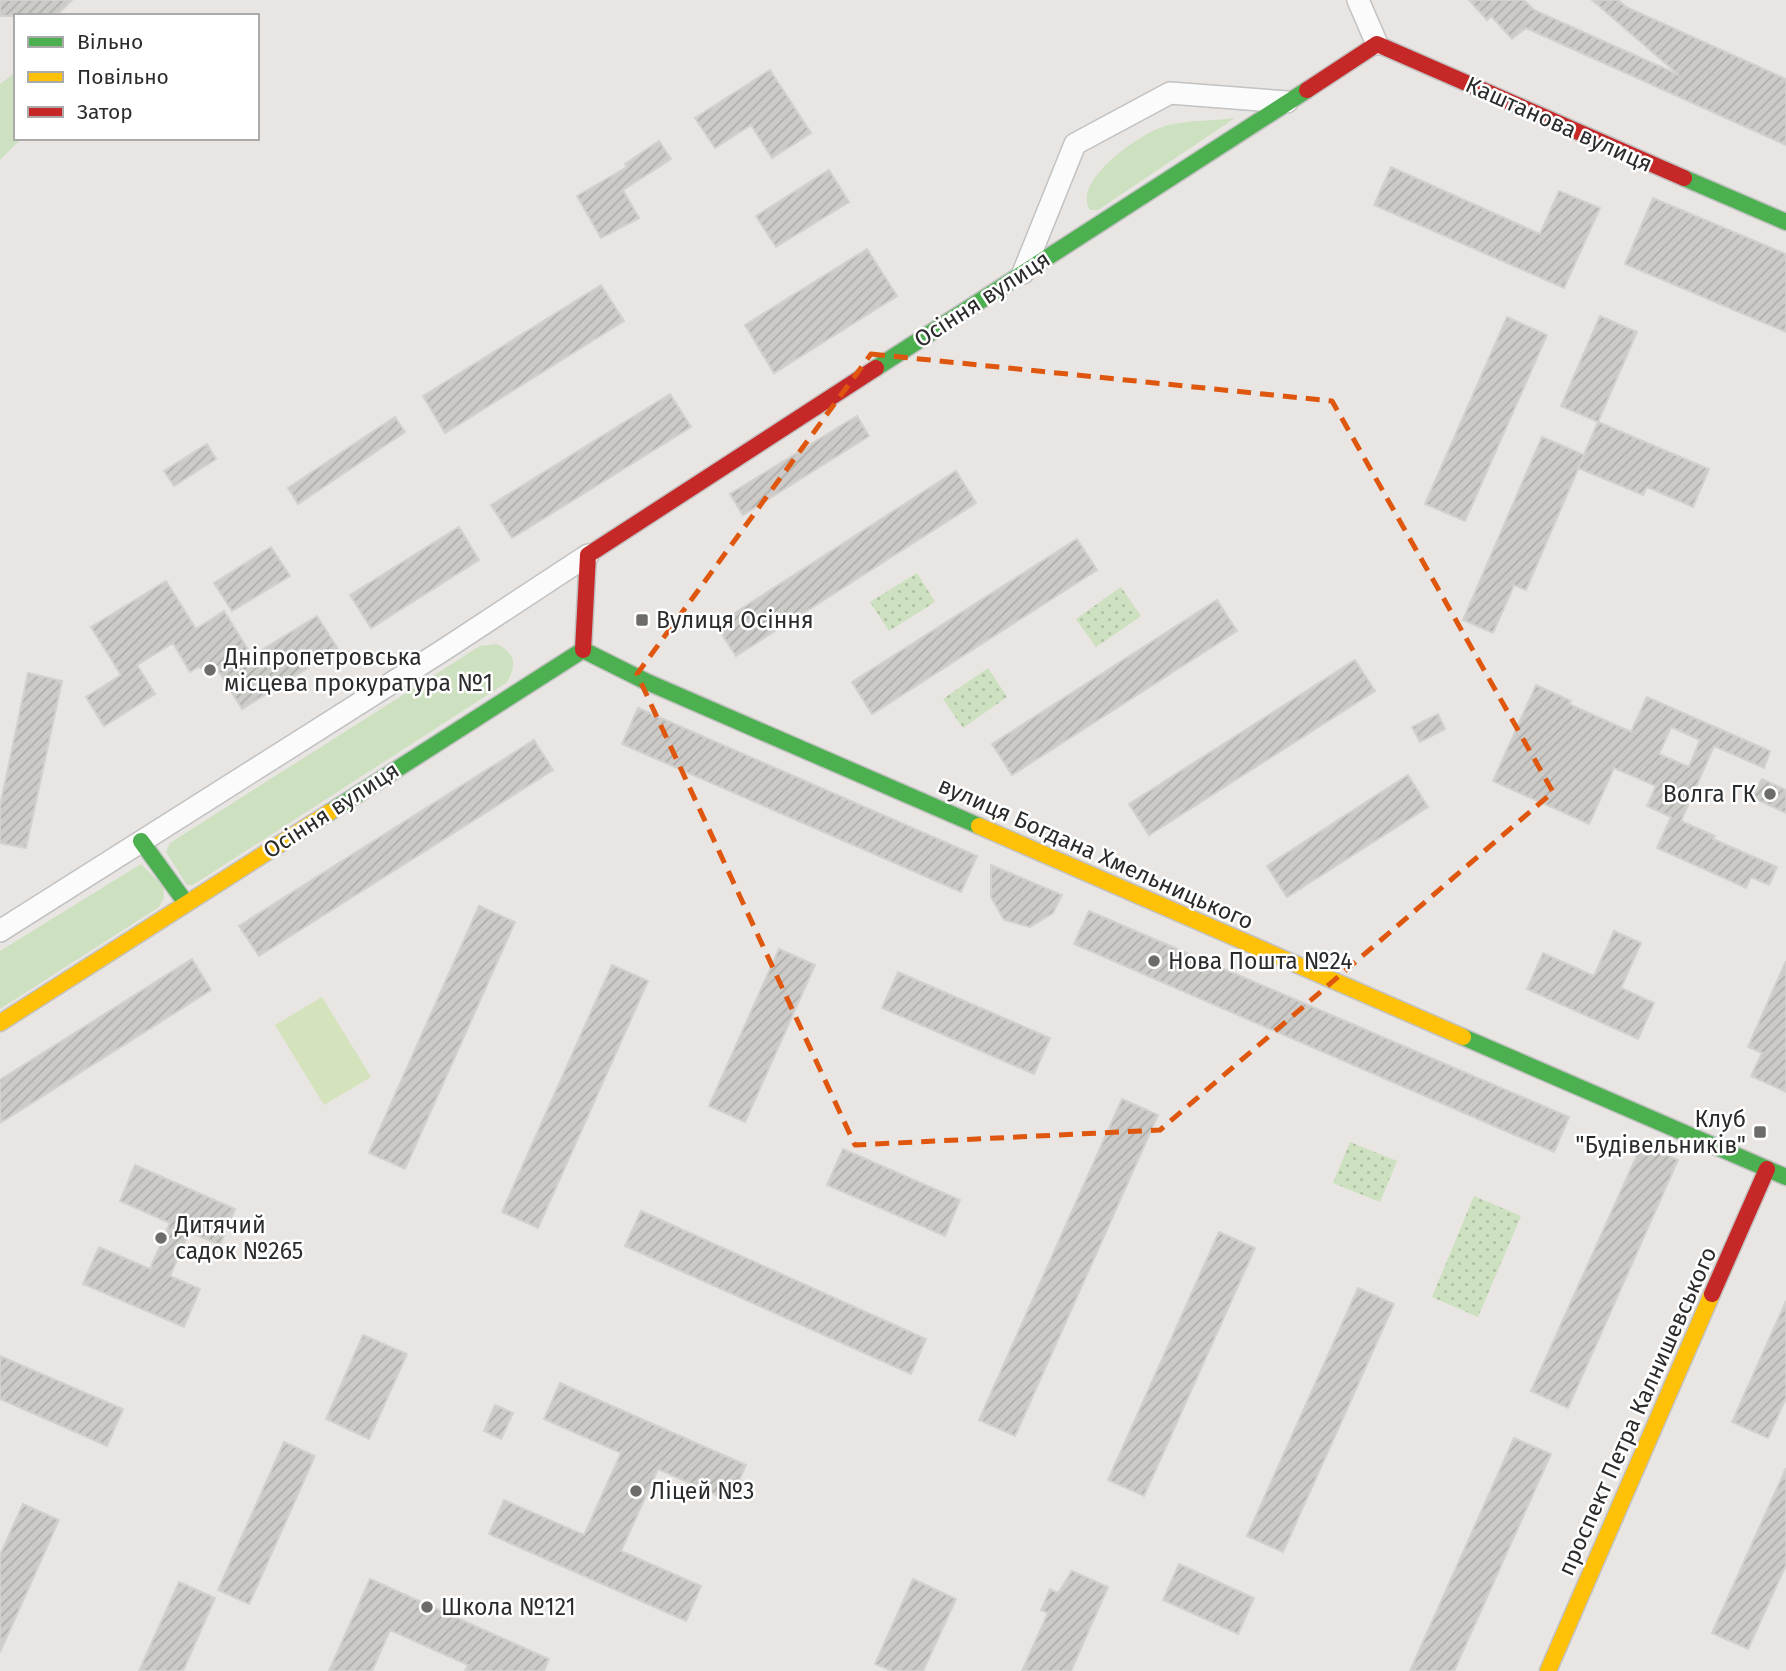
<svg xmlns="http://www.w3.org/2000/svg" width="1786" height="1671" viewBox="0 0 1786 1671" font-family="'Fira Sans',sans-serif">
<style>
.grass{fill:#cde0bf}
.park{fill:url(#park-dots)}
.pitch{fill:#d5e3bd}
.building{fill:url(#building-hatch);stroke:#d3d1ce;stroke-width:2;fill-rule:evenodd}
.lines{fill:none;stroke-linecap:round;stroke-linejoin:round}
.street-casing{stroke:#c2c2c2;stroke-width:24}
.fast-casing{stroke:#c2c2c2;stroke-width:19}
.slow-casing{stroke:#c2c2c2;stroke-width:19}
.jam-casing{stroke:#c2c2c2;stroke-width:19}
.street{stroke:#fcfbfb;stroke-width:21}
.fast{stroke:#4caf50;stroke-width:16}
.slow{stroke:#ffc107;stroke-width:16}
.jam{stroke:#c62828;stroke-width:16}
.marked{fill:none;stroke:#df570e;stroke-width:5;stroke-dasharray:14 9;stroke-linejoin:round}
.poi-dot{fill:#6d6c6b;stroke:#fff;stroke-width:2.5}
.labels{text-anchor:middle;dominant-baseline:central;stroke-width:5;stroke-linejoin:round;paint-order:stroke}
.street-label{font-size:23px;fill:#2b2b2b;stroke:#fff}
.poi-label{font-size:23px;fill:#2b2b2b;stroke:#fff;text-anchor:start}
</style>
<defs>
<pattern id="park-dots" width="8" height="8" patternUnits="userSpaceOnUse" patternTransform="scale(1.75)"><rect width="8" height="8" fill="#cde0bf"/><path d="M2 2h.1M6 6h.1" fill="none" stroke="#b0c0a4" stroke-width="1.8" stroke-linecap="round"/></pattern>
<pattern id="building-hatch" width="6" height="6" patternUnits="userSpaceOnUse" patternTransform="scale(1.75)"><rect width="6" height="6" fill="#cdcbc8"/><path d="M-1 1l2-2M0 6l6-6M5 7l2-2" fill="none" stroke="#b0aeac"/></pattern>
</defs>
<rect width="100%" height="100%" fill="#e8e5e2"/>
<!-- grass -->
<path class="grass" d="M16,72V138H22L0,160V84Z
M1235,118L1098,210H1090C1071,181 1141,133 1165,126C1187,120 1213,121 1235,118Z
M497,644C515,653 518,666 506,683L193,885H187L166,852L170,843L480,646Z
M141,864L163,886L164,898L159,907L0,1009V951Z"/>
<!-- park -->
<path class="park" d="M917,573L935,602L889,631L870,602Z
M1121,587L1141,616L1096,647L1076,619Z
M988,668L1007,697L963,728L943,699Z
M1350,1142L1397,1161L1380,1202L1333,1183Z
M1474,1196L1521,1216L1478,1317L1432,1297Z"/>
<!-- pitch -->
<path class="pitch" d="M322,997L371,1077L324,1105L275,1025Z"/>
<!-- building -->
<path class="building" d="M0,0H72L56,16H0Z
M1469,0H1524L1534,10L1679,75L1592,0H1618L1626,7L1786,79V145L1526,28L1512,39L1491,16L1487,20Z
M770,70L811,133L772,158L751,125L715,148L695,118Z
M659,141L671,159L623,190L639,218L601,238L577,196L627,167L625,164Z
M1391,167L1540,234L1559,191L1600,208L1564,288L1374,205Z
M829,170L849,202L776,247L756,216Z
M1653,198L1786,254V332L1625,264Z
M867,249L897,296L774,373L745,325Z
M601,285L624,321L445,433L423,396Z
M1600,316L1637,332L1598,422L1561,406Z
M1507,317L1547,335L1465,521L1425,504Z
M670,394L691,427L512,538L491,505Z
M857,416L869,436L743,515L730,494Z
M395,417L405,432L298,504L288,488Z
M1598,422L1709,469L1693,507L1647,487L1643,495L1578,468Z
M1542,437L1584,455L1526,590L1514,585L1493,633L1463,620Z
M207,444L216,459L174,486L164,471Z
M956,471L976,503L736,656L716,625Z
M459,527L479,560L371,628L350,595Z
M1077,539L1097,570L872,714L852,682Z
M271,547L290,576L232,611L214,583Z
M166,581L196,629L224,611L252,656L317,616L338,649L242,709L220,673L198,667L190,672L173,643L137,665L155,694L104,726L86,697L121,675L91,627Z
M1217,600L1237,631L1012,775L992,744Z
M1355,660L1375,691L1149,835L1129,804Z
M28,673L62,681L26,848L0,843V806Z
M1536,685L1571,701L1569,704L1631,732L1647,697L1770,751L1764,768L1714,746L1681,821L1715,836L1713,839L1777,867L1769,885L1751,877L1746,888L1657,848L1671,817L1647,806L1656,786L1614,768L1589,824L1493,781ZM1671,727L1700,740L1689,767L1659,754Z
M638,708L977,856L961,892L622,744Z
M1438,714L1445,729L1420,742L1412,727Z
M534,740L553,770L259,956L239,926Z
M1408,775L1428,807L1287,897L1267,866Z
M1762,779L1786,790V813L1751,797Z
M991,865L1062,895L1053,913L1030,927L1004,920L991,897Z
M479,906L515,922L405,1169L369,1153Z
M1089,911L1569,1117L1554,1152L1074,944Z
M1614,931L1641,943L1621,988L1654,1003L1638,1039L1527,989L1543,953L1594,976Z
M779,949L815,965L745,1122L709,1106Z
M192,959L211,990L0,1123V1080Z
M1786,961V1092L1751,1076L1762,1053L1748,1047Z
M612,965L648,981L538,1228L502,1212Z
M898,972L1050,1038L1034,1074L882,1008Z
M1122,1099L1158,1115L1015,1436L979,1420Z
M1642,1144L1678,1160L1568,1408L1531,1391Z
M843,1149L960,1200L945,1236L827,1185Z
M135,1165L235,1209L220,1245L189,1232L170,1276L200,1289L184,1327L83,1284L99,1247L150,1269L170,1223L120,1201Z
M641,1211L926,1339L911,1374L625,1246Z
M1219,1232L1255,1248L1144,1496L1108,1480Z
M1358,1288L1394,1304L1283,1552L1247,1536Z
M1786,1301V1398L1768,1438L1732,1422Z
M363,1335L407,1354L369,1439L326,1419Z
M0,1356L123,1409L107,1446L0,1399Z
M560,1383L746,1465L730,1501L658,1469L621,1551L701,1586L686,1621L489,1534L504,1500L584,1535L621,1453L544,1419Z
M495,1405L513,1413L501,1439L484,1431Z
M1514,1438L1551,1454L1454,1671H1410Z
M284,1442L315,1456L249,1604L218,1590Z
M1786,1468V1565L1748,1649L1712,1633Z
M23,1504L59,1520L0,1652V1555Z
M1179,1564L1254,1598L1238,1634L1163,1600Z
M1072,1571L1108,1587L1071,1671H1022L1048,1613L1041,1610L1050,1589L1058,1593Z
M370,1579L549,1659L544,1671H465L468,1665L390,1630L372,1671H329Z
M913,1579L956,1599L923,1671H892L875,1664Z
M179,1582L215,1598L183,1671H139Z"/>
<g class="lines">
<defs>
<path id="street" d="M1358,0L1377,44
M1023,273L1075,144L1170,93L1287,102
M0,931L442,651L588,555"/>
<path id="fast" d="M1684,178L1786,222
M876,368L1307,90
M583,650L645,681L979,826
M330,812L583,650
M141,841L186,903
M1463,1037L1786,1177"/>
<path id="slow" d="M979,826L1463,1037
M0,1023L330,812
M1548,1671L1712,1294"/>
<path id="jam" d="M1307,90L1377,44L1684,178
M583,650L588,555L876,368
M1712,1294L1767,1169"/>
</defs>
<!-- street casing -->
<use href="#street" class="street-casing"/>
<!-- fast casing -->
<use href="#fast" class="fast-casing"/>
<!-- slow casing -->
<use href="#slow" class="slow-casing"/>
<!-- jam casing -->
<use href="#jam" class="jam-casing"/>
<!-- street -->
<use href="#street" class="street"/>
<!-- fast -->
<use href="#fast" class="fast"/>
<!-- slow -->
<use href="#slow" class="slow"/>
<!-- jam -->
<use href="#jam" class="jam"/>
</g>
<!-- marked area -->
<path class="marked" d="M871,354L1332,401L1553,792L1160,1130L855,1145L637,674Z"/>
<!-- markers -->
<g class="poi-dot">
<rect x="635" y="613" width="14" height="14" rx="3.5"/>
<circle cx="210" cy="670" r="7"/>
<circle cx="1770" cy="794" r="7"/>
<circle cx="1154" cy="961" r="7"/>
<rect x="1753" y="1125" width="14" height="14" rx="3.5"/>
<circle cx="161" cy="1238" r="7"/>
<circle cx="636" cy="1491" r="7"/>
<circle cx="427" cy="1607" r="7"/>
</g>
<g class="labels">
<!-- street labels -->
<g class="street-label">
<text transform="translate(1559 124) rotate(24)">Каштанова вулиця</text>
<text transform="translate(982 299) rotate(-33)">Осіння вулиця</text>
<text transform="translate(331 810) rotate(-33)">Осіння вулиця</text>
<text transform="translate(1096 853) rotate(24)">вулиця Богдана Хмельницького</text>
<text transform="translate(1637 1411) rotate(-66)">проспект Петра Калнишевського</text>
</g>
<!-- poi labels -->
<g class="poi-label">
<text x="656" y="620">Вулиця Осіння</text>
<text x="224" y="657">Дніпропетровська<tspan x="224" dy="26">місцева прокуратура №1</tspan></text>
<text x="1756" y="794" text-anchor="end">Волга ГК</text>
<text x="1168" y="961">Нова Пошта №24</text>
<text x="1746" y="1119" text-anchor="end">Клуб<tspan x="1746" dy="26">"Будівельників"</tspan></text>
<text x="175" y="1225">Дитячий<tspan x="175" dy="26">садок №265</tspan></text>
<text x="650" y="1491">Ліцей №3</text>
<text x="441" y="1607">Школа №121</text>
</g>
</g>
<!-- legend -->
<rect x="14" y="14" width="245" height="126" fill="#ffffff" stroke="#aaaaaa" stroke-width="2"/>
<rect x="28" y="37" width="35" height="10" fill="#4caf50" stroke="#aaaaaa" stroke-width="2"/>
<text x="77" y="49" font-size="21" fill="#2b2b2b">Вільно</text>
<rect x="28" y="72" width="35" height="10" fill="#ffc107" stroke="#aaaaaa" stroke-width="2"/>
<text x="77" y="84" font-size="21" fill="#2b2b2b">Повільно</text>
<rect x="28" y="107" width="35" height="10" fill="#c62828" stroke="#aaaaaa" stroke-width="2"/>
<text x="77" y="119" font-size="21" fill="#2b2b2b">Затор</text>
</svg>
